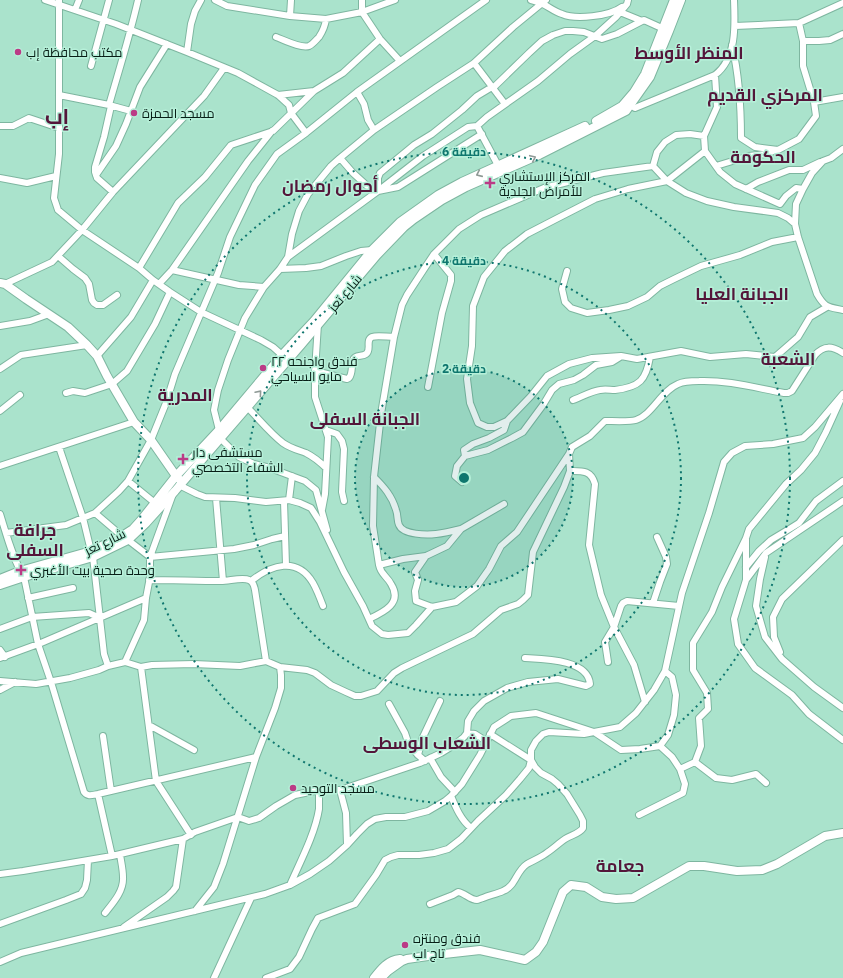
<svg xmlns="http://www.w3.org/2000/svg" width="843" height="978" viewBox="0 0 843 978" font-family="'IBM Plex Sans',Cairo,sans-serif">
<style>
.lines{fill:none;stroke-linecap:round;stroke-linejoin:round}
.minor-casing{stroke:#7eb6a0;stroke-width:8}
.major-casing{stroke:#7eb6a0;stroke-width:10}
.minor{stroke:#fff;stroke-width:6}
.major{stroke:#fff;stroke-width:8}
.oneway{stroke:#8f9a96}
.ring{fill:none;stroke:#0f766e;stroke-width:2;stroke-dasharray:2 4}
.poi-dot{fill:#bb3b86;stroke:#b6f0d9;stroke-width:1.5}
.labels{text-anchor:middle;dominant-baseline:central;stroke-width:3;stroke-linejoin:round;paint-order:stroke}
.poi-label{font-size:13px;fill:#071e16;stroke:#b6f0d9;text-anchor:start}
.street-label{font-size:13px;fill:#071e16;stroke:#b6f0d9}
.district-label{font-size:17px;font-weight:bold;fill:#54163a;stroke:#b6f0d9}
.town-label{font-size:21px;font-weight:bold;fill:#54163a;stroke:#b6f0d9}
.centre{fill:#0f766e;stroke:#b6f0d9;stroke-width:2}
.ring-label{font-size:12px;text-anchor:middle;font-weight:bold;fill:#0f766e;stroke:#b6f0d9;stroke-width:3;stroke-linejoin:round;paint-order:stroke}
</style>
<rect width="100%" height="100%" fill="#aae3cc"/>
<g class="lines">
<defs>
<path id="minor" d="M45,0L116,24L187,52L238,73L278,95L289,105L291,113L306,133
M59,0V154L54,198L58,210L82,230L139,268L153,280L170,292L201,312L261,340L273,347L282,355
M215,0L227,6L290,16L326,19L362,12L395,0
M362,0V12L380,39L400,61
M531,0C535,1 539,2 543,4C549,7 555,12 562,14C576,20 610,16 622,7
M75,10L79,0
M620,12L642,21
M290,16L291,0
M735,26L799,23L843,3
M276,37C284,40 302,49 309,46C313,44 316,40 319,37C323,31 325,27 326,19
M803,41H819L830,40L843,34
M732,45C739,75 741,107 741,138L755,147L778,150L799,139L816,116L814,102L803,66V41L799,23
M187,52L191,24L195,11L201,0
M474,63L505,104
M91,66L109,0
M715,75L717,107L704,136L690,134L676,135L665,142L657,152L653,166L667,181L686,193L707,201L734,207L778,213L788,218L795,224
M493,88L529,53L542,41L553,35L565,31H573L584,32L602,39L617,34L644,20L666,30
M357,92L364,104L368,120L374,130
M59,95L109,105L131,111
M278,95L314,91
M814,102L843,97
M627,103L635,108L715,75C737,58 735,25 734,0
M109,105C119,70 130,35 138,0
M111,106L104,137L95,167V172L97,178L113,192
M0,126H13L29,118L59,128
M477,126L500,169
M482,134L398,187L378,191V178L380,173L414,145L432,134L462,110L477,96L492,87
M704,136L705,151L720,172L735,184L780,204L786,196L796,188L803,189
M843,149L831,158L823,161L812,173L803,189L796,204L795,224L798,237L817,294C825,308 828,307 843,310
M705,151L667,181L628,189L595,199L556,219L527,234L505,251L484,277L473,306L472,346L467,379L470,403L478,423L487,427H494L507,421L531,396L547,376L569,364L592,358L621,356L637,359L681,351L710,357L746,354L775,357L798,337L810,317L827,307
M340,158L353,173L375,193
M716,166L749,156L766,154L776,150
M96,175L116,146L126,124L140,87L167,44
M0,178L27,183L56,176
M746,189L758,182L789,170H803L820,162
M58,256L73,269L85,278L89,284L92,300L94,303L97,305H103L117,295
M288,257L378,191L423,156L468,127L477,126L487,117L538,81L570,54L595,36L616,17L627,4L628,0
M139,268L178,203L205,177L231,145L273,131L314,91L343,73L380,39
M280,269L306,268L321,266L346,256L361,251L372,250L373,251
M172,270L239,285L264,287
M567,271L562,289L565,302L571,308L587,313L609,310L628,306L647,297L660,286L674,279L701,266L740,255L772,242L798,237
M5,284L52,262L82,230L113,192L204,96L224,68
M159,284L172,270L248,161L272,131
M318,324L315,371V397L328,437L325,494L322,510
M0,326L30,321L49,314
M97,356L131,317L153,280
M0,369L21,355L87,345
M315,371L347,379L349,378C353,373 351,366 353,360C355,354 362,357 366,354C372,350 365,340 372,337C377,335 387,337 394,337
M428,387L442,313L451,281V275L434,254
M66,393L73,391L85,393L112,384L127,371L155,324L170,292
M573,400C581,397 592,391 600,390C605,389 610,390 615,390C640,387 646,380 650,357
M247,407C259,419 270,433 283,443C290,448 298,450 306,453C314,457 320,462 326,468
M0,411L20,395
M219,430L214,410L218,390L228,360L245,318L264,287L280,269L288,257L292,234L299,211L308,194L331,166L340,158L374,130L437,87L474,63L513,27L546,0
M326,430L337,434L342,441L344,449L342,492L344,501
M220,438L239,457L254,464L270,468L305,481L316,490L327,530
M59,447L83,518L91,551L93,557L104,654L108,666
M465,456L464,450L473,444L489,438L504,430L507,421
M0,466L134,422
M570,471C582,471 591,470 595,484L589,545L601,595L614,627L634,665L645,702
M374,477C384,487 392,496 396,510C398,515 397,521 399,525C403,535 427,535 436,534C445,533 453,531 461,529
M128,481L155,503
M462,482L455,476L457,466L465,456L488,450L512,438L523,432L543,405L552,390L559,384L574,380L583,375L596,365L612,362L620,357
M179,485L197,494L205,497L235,498L266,502L289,500L300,503L311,508L320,522L344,572L363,606L372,626L382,634L388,635L408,633L416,625L432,607
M216,498L223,581
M289,500L292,476
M284,501L286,565
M843,501L766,553L746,580L734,619L738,644L755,668L792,695L809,714L843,740
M95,513L122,536
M0,514C6,533 13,560 24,577L38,644L51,682L84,792C88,797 92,795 98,794L256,757
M6,533L66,525L95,513L119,491L128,481L151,440L166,403L175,374L218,273L230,237L255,185L277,154L306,133L357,92L486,0
M128,540L150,557L234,549L254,545L272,539L285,536
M426,556L415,572L418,580L415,591L416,601L432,607L456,602L477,586L489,569L501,546L517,532L569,454
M765,557L760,579L756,606L765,637L782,659L814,687L843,708
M379,565L403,559L426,556L447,546L461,529L504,504
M746,567L759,551L771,540L791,528L799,523L816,501L843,481
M149,580C173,580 197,581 221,581C229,581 243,577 249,580C254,582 254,586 255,590L266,661
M746,580V538L749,529L786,484L801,470L815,453L826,432L840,401
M251,581C271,565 297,556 313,583C317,590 320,598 323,606
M28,598L73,588
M653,603L660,582L667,564L666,557L657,537
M369,619C384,612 403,603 391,584C387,576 381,575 379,565L373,526L374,477L381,414L394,337L402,305L407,295L424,269L434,254L459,229L481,215L544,188L603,173L653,166
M0,629L32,617L89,613L100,618
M0,650L5,657
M780,652L774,637L773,617L782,599L843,540
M0,658L41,643L146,598
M125,662L144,620L146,598L150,577V557L173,494
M608,662L605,642L614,627L621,606L623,603L627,601L679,606
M141,667L156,781L191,835
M0,681L36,684L70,678L99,670L108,666L125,662L141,667L152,665L194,664L240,666L266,661L280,667L307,670L315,673L331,685L346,692L355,696H361L377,691L394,673L402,668L473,634L501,610L518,604L523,600L528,595L533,552L564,487L570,471L569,454L572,447L590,436L605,421C613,421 630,422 636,420C652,415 661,391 678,384C684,381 692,381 699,381C728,380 756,388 784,393H788L792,391L815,355C824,345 832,346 843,353
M0,690L15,682
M389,704L405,733L409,745L418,755L425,761
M149,725L194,750
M467,733L475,734L486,741
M103,736L111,791
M418,755L422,739L440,701
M430,758L441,777L455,792
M695,762L701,746L699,718L708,709L707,693L693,670V643L712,612L722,587L746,538
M680,769L695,762L716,778L732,780L756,774L766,783
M340,790L346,813L347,845
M98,794L112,856
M451,796C456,808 461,820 471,828
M639,815L683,793L685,784L680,769L672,757L660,746
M0,874L23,871L112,856L183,839L195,832L238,817L249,821L259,818L276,806L295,795L319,790H340L420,763L441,753L454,745L464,737L467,733L468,721L474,711L484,701L507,688L528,682L558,679L586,686L590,684C588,659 543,659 525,658
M290,885C300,862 315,834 319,809C319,803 319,796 319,790
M430,904L453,895L458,892C465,893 470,900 477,900C478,900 482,898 483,898C490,895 497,894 503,891C516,886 516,871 527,864C534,860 542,857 548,852C554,848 559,843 565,839C571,835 579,834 583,828V821L580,815L567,794L558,784L552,779L541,773L535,767L531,760L490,734
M195,911L214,887L223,864L256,757L275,708L281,688V675L280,667
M105,913C113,903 124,891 123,877C123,869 121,862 120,854
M0,924L66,900L81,894L85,888L87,880L88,860
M124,927L167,897L173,891L176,887L183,839
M0,962L21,953L265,894L290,885L310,874L329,861L347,845L357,834L367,824L375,819L386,817H405L428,811L445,801L451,796L462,784L480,755L494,727L511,716L536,713L594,732L620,727L636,713L654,690L665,671L682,593L709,513L724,462L732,453L745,446L773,444L803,438L815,427L843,394
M214,978L251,898
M266,978L290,969L299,957L312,929L318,918L355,904L376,875L385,860L391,857L398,855H419L434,853L448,849L461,839L478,821L506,795L520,779L529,768L531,760V750L536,741L543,734L549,732L584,734L594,732L621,750L640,749L660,746L668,735L674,715L676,695L672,677L665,671"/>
<path id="major" d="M596,121L622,106L634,92L645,74L674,0
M0,283L5,284L26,299L68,327L87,345L97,356L107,376L134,422L151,440L176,476L180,480
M0,579L20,571L91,551L122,536L133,529L142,519L176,476L219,430L282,355L314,321L372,250L400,222L438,195L462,182L585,126
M0,585L24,577L93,557L128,540L146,523L175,491L301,345L377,255L404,227L414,219L442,200L466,187L539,155L626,111L650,77L669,31L681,0
M374,978C381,969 388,960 400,959
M381,978L388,971L402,961L407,959L435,955L480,950L525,960L536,952L543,942L563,892L571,885L586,887L602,897L616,899L633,898L689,866H704L737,871L762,870L777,864L825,836L843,833"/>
</defs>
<!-- minor casing -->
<use href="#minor" class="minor-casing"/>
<!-- major casing -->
<use href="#major" class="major-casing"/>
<!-- minor -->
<use href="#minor" class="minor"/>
<!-- major -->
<use href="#major" class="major"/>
</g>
<!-- one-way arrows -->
<defs><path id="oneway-chevron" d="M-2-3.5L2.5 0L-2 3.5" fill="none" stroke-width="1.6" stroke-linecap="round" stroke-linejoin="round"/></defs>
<g class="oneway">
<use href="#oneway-chevron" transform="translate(533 158) rotate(-25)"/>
<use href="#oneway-chevron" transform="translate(479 174) rotate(156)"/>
<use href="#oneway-chevron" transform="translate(259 393) rotate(-49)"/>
</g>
<!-- distance rings -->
<circle cx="464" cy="478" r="109" fill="#0f766e" fill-opacity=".12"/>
<g class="ring">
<circle cx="464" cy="478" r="109"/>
<circle cx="464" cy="478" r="217"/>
<circle cx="464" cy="478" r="326"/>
</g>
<!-- markers -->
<g class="poi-dot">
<circle cx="18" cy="52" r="4"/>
<circle cx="134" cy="113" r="4"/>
<path d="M488 177h4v4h4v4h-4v4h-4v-4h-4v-4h4z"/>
<circle cx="263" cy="368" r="4"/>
<path d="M181 453h4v4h4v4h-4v4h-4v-4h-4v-4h4z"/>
<path d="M19 564h4v4h4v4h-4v4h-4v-4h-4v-4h4z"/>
<circle cx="293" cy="788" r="4"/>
<circle cx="405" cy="945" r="4"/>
</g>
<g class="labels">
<!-- poi labels -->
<g class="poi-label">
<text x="26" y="52">مكتب محافظة إب</text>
<text x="142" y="113">مسجد الحمزة</text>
<text x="499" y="176">المركز الإستشاري<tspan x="499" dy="15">للأمراض الجلدية</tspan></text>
<text x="271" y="361">فندق واجنحه ٢٢<tspan x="271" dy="15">مايو السياحي</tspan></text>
<text x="192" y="452">مستشفى دار<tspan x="192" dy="15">الشفاء التخصصي</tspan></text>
<text x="30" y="570">وحدة صحية بيت الأغبري</text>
<text x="301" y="788">مسجد التوحيد</text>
<text x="413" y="938">فندق ومنتزه<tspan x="413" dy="15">تاج اب</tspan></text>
</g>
<!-- street labels -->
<g class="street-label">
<text transform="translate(345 293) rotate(-50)">شارع تعز</text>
<text transform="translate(105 542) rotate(-26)">شارع تعز</text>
</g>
<!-- district labels -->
<g class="district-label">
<text x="689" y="53">المنظر الأوسط</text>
<text x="765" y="95">المركزي القديم</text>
<text x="763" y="157">الحكومة</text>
<text x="330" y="186">أحوال رمضان</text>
<text x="742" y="294">الجبانة العليا</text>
<text x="788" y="359">الشعبة</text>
<text x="185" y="395">المدرية</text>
<text x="365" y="419">الجبانة السفلى</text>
<text x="35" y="530">جرافة<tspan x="35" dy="20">السفلى</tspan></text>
<text x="427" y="743">الشعاب الوسطى</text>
<text x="620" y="866">جعامة</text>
</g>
<!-- town labels -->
<g class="town-label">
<text x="57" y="116">إب</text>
</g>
</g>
<circle cx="464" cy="478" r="6" class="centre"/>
<g class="ring-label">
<text x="464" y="156">6 دقيقة</text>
<text x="464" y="265">4 دقيقة</text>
<text x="464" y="373">2 دقيقة</text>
</g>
</svg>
